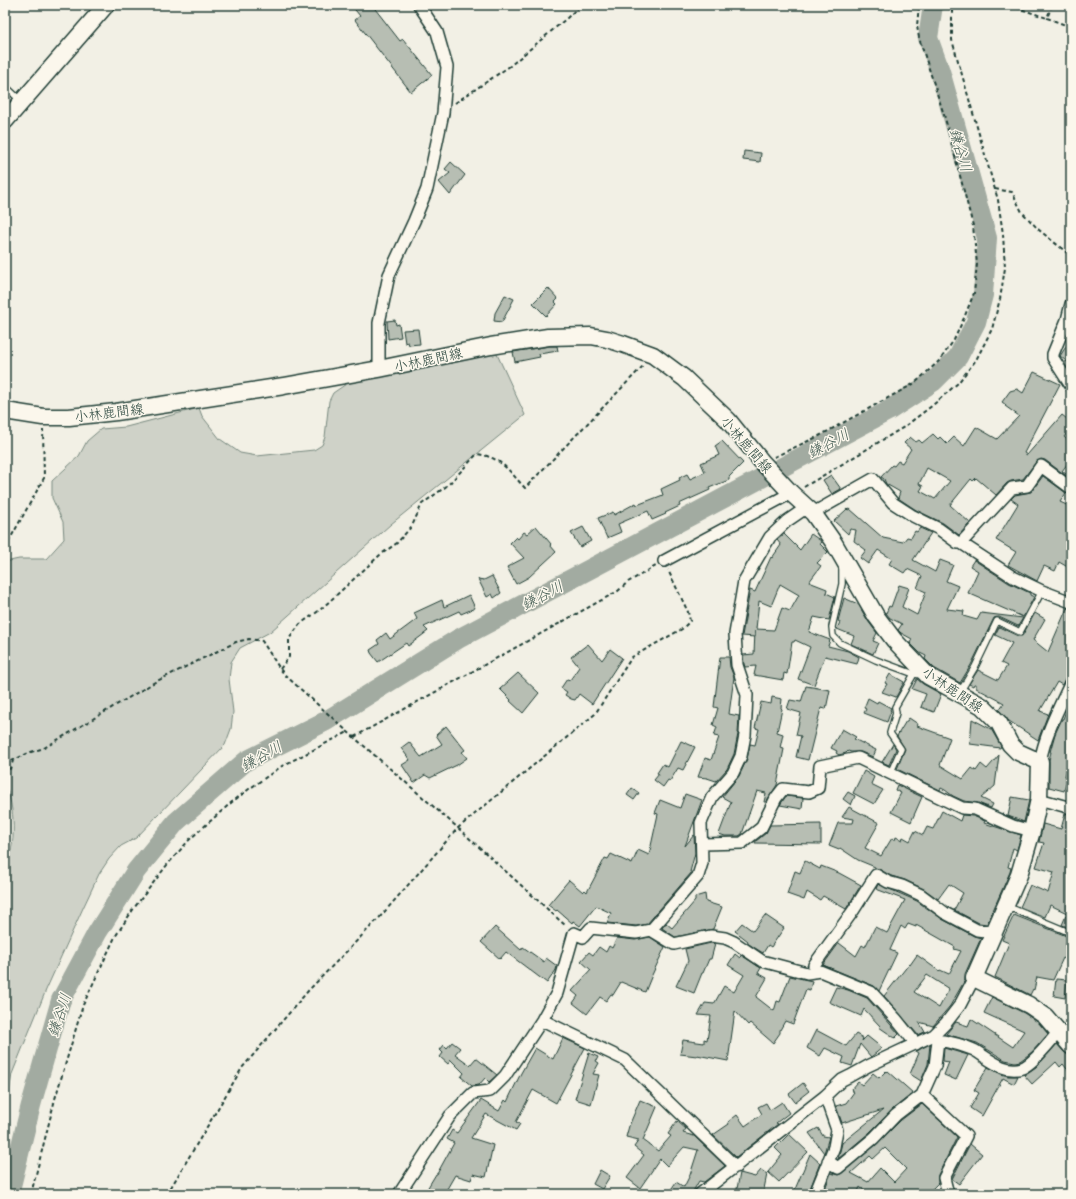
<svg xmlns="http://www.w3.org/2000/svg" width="1076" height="1199" viewBox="0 0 1076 1199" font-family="'Patrick Hand','Klee One',sans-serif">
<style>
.green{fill:#cfd2c8;stroke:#77887e}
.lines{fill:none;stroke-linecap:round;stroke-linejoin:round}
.river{stroke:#a2aba1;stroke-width:20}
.building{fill:#b7beb3;stroke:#1f3d34;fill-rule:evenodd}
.service-casing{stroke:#1f3d34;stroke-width:8}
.minor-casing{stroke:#1f3d34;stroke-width:14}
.secondary-casing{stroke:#1f3d34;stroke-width:19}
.path{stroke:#1f3d34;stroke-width:2;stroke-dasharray:4 3;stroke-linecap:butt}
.service{stroke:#fbf7ec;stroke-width:5.5}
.minor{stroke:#fbf7ec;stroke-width:11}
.secondary{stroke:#fbf7ec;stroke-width:16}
.labels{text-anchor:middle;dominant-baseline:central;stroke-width:3;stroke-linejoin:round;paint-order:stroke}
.street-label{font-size:14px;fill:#1f3d34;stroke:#fbf7ec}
.water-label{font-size:15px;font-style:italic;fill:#465e55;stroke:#fbf7ec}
</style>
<rect width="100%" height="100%" fill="#f2f0e5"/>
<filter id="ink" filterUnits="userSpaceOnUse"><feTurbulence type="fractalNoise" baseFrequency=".025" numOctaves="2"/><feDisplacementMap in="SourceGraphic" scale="8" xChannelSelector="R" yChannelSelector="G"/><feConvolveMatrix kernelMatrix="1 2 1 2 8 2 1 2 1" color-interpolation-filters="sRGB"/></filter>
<g filter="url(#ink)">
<!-- green -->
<path class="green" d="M496,352L525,415L391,524L270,632L240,648L231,662L229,679L233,712L231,729L225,745L136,838L121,846L109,859L99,874L83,908L46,990L12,1074L5,1117V865C17,849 15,804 5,786V562L19,559H46L64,539L63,522L52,498V481L79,456L87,441L101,429L126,427L199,408L202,416L220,439L240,453L257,456L314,450L322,445L325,437L329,401L333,393L349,382Z"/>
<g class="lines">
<!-- river -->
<path class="river" d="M9,1194L31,1105L61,1000L97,933L136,871L176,822L246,761L326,721L458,639L888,411L934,381L958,357L976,322L983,295L987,238L940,71L928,38L933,5"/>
</g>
<!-- building -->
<path class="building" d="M351,5H372L400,41L403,39L432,75L411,92L355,20L360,16Z
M744,151L761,153L760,162L743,160Z
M451,162L465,175L450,195L439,182L450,173L445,169Z
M548,288L558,299L555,302L557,304L546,316L533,303Z
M505,295L514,299L502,322L494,321L495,313Z
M395,320L396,325L399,324L401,337L388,339L387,321Z
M418,329L420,344L409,345L408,342L405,343L403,330Z
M1071,339V365L1060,356Z
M549,346H557L558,351L539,354L540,357L515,362L513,352Z
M1034,372L1060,384L1024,453L1027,455L1062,415L1071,422V428L1064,437L1071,443V459L1062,471L1070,477L1069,478L1045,460L1041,459L1036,462L1023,479L1011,481L1007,483L996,495L976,478L973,481L971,479L950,505L970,523L959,535L943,523L916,510L898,498L900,492L886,484L884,479L881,477L892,465L894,466L898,461L902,463L911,449L904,443L910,437L916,442L919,440L922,443L933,434L938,439L940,437L947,444L954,437L964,446L976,427L997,439L1019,416L1005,406L1006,405L1002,402L1010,391L1017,389L1023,393ZM927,468L950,481L935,499L920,491L923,486L919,484Z
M722,441L743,463L729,477V480L709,488L710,490L679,504L680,506L665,513L666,514L652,520L648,511L618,524L621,532L607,538L598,518L613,512L614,515L636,503L637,505L663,495L661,489L680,480L679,478L687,474L690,479L705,472L701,463L719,455L715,446Z
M831,475L841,489L832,494L823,480Z
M1043,476L1066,493L1060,502L1071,507V569L1059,562L1055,571L1044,566L1037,581L1008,565L1016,552L996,540L1018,504L1011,499L1015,495L1031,492Z
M847,509L848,510L850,509L883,538L903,542L907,537L911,538L915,531L917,532L920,528L931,533L913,560L935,572L940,560L953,565L946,581L958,586L947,609L964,611L963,616L977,620L981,613L1023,618L1018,626L999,617L994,618L971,665L960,683L934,668L925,659L926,656L920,653L910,643L912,639L901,633L898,630L902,624L890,618L886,613L889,606L891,607L899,585L909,588L902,607L917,615L926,592L917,588L922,576L907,569L904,573L889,564L892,559L878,550L868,564L860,558L866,550L854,541L856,530L850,529L848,534L834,521Z
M536,526L551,544L550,545L556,552L529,577L516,584L507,567L524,558L510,543L516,537L518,539L524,532L527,534Z
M583,527L591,541L580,547L571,533Z
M784,534L800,550L811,534L821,541L820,544L828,552L817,563L821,566L809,582L827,589L826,593L835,597L829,620L814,617L809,632L830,640L828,646L848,651L859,657L857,664L825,656L814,685L798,679L810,647L795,640L794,642H792L787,674L784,673L783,680L754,675L756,666L745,667L744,664L743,655L754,654L755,631V637L742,636L750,590L755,592L771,557L772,558L781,545L777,540ZM780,584L799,595L790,611L782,608L774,630L756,629L759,601L771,606Z
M974,560L1009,583L1030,593V595L1034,597L1023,617L968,593L978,571L970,566Z
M492,576L501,593L494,598L492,594L487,597L478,579L484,580Z
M469,595L475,608L461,614L459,611L424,627L428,631L408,646L406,643L378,662L371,653L370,650L379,644L377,640L386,633L390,639L417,619L414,613L442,600L444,607Z
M844,598L858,604L868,621L877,633L873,641L878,643L873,654L851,644L854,636L837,629L840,622L838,621Z
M1067,608L1071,609V666L1062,685L1057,682L1040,711L1048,714L1038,740L1009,721L999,710L1004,703L976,688V684H974L973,686L969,684L978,670L998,680L1007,666L1001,663L1012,643L995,635L999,627L1018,636H1022L1035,613L1045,619L1033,640L1048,652Z
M588,644L602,660L610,649L622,658L592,704L579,694L575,700L571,699L565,695L567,692L561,688L567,679L570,680L579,667L571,657Z
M720,657H729L730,667L734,677L729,714L739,716L738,734L734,754L727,769L716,781L707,778L698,777L705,758L711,760L719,737L714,736L717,727L713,725L718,708L714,707Z
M518,673L539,693L523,713L510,701L511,700L500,689Z
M890,674L904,682L896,697L882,692L887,684L885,683Z
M917,679L923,684L941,694L934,712L921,707L926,694L912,689Z
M806,686L830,690L826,709L821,708L808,760L796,757L801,736L796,735L801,713L787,709L790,700L801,702Z
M772,697L782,699L781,708L782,709L777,732L783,734L780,748L784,749L777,785L766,802H764L766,793L757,791L742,834L739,836H725L719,834L731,802L722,797L739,776L747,759L750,744L755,745L759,729L755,728L761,702L771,704Z
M868,698L877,703L878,701L891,708L890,710L891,711L887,722L864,713L866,709L864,708Z
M1070,700L1071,757L1065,776L1068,777L1064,791L1049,787V760L1051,752H1050L1055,734L1062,719H1063Z
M909,718L918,724L917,726L950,738L940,765L963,779L972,768L976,771L981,764L987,769L999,755L995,786L981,798L993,804L991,808L978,803L964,801L953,796L945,790L941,788L940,790L897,769L905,749L897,736L906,721H907Z
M972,719L991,729L1001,746L1000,748L970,744Z
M446,726L465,750L462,752L467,758L457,765L430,778L425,775L414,783L402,765L410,760L401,748L409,742L421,757L442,744L436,735Z
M842,729L856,737L854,739L876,750L873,757L861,752H851L848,751L846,753L839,755L836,753L837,751L831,748Z
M681,741L695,747L683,770L678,768L670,781L668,780L663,787L654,780L659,774L657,773L663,764L668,767Z
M893,744L896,749L889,765L882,762Z
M864,771L874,777L871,784L883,790L874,804L853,793Z
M897,785L922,797L911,822L891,812L901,793L895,790Z
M632,788L639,793L634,800L627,795Z
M848,792L855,796L851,805L843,799Z
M685,794L702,800L685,846L694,835L695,853L690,872H692L647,924L636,926L607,923L611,913L596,906L580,926L573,921L572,923L557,910L556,911L548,905L569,880L583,892L585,890L587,892L605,858L608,859L611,854L632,864L638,850L649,855L658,814L655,813L660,800L680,808Z
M786,796L803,798L802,809L780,805Z
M1012,797L1029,800L1024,822L1008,816Z
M849,807L879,823L865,848L881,856L892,838L895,840L896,837L902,840L903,837L910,841L915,831L923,835L927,827L933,829L942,811L960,821L962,815L973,816L985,821L984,823L1021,835L1017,850L1013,848L1008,867L1011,868L1010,872L987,924L979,923L954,910L963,893L949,884L938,899L924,889L905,880L891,876L879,869L875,868V867L858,860L840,848L839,850L829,846L838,823H853L854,819L842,817Z
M1065,814L1071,815V928L1062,925L1067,913L1050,905L1045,917L1020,907L1030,885L1048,893L1054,872L1036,867L1044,843L1039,842L1043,824L1061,829Z
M821,824V844L755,843L756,841L766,833L770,825Z
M805,861L820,869L821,866L839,873L861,885L846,909L823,896L820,900L807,892L804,900L787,894L795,871L800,873Z
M878,884L917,901L942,919L974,936L981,938L965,974V980L950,1006L933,1026L919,1022L925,1032L918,1035L884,996L909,964L910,965L917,955L939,971L940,970L949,974L961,951L954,949L955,947L916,925V927L908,924L905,929L901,926L890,950L897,953L879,991L874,986L823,965L839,943L856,956L862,945L865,947L875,927L887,933L905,900L876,889ZM927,975L949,989L939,1008L914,992Z
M705,894L706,902L722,907L713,929L675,937L662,928L666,923L672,928L695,901V897Z
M765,915L784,928L771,947L768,945L763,953L747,943L748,941L735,931L742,923L753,931Z
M1014,915L1069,937L1065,947L1071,950V962L1063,958L1053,980L1037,977L1034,990L1033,989L1030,995L995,977L1009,943L1002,940Z
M495,927L521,950L523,947L544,962L546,958L557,966L556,970L547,983L506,952L500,959L481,942Z
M650,937L665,947L652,975L645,992L621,982L613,995L611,994L606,1001L600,997L587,1014L573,1003L578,996L572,991L591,970L581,961L589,952L593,955L599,947L606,952L609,946L612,948L617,938L635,940Z
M711,943L715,944L711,959H709L703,973H702L694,993L676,986L688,961L685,949Z
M735,954L740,958L741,955L761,968L758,973L767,978L756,997L774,1011L777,1001L780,1002L790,976L812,981L810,990L806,989L793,1024L785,1021L780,1030V1033L773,1043L750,1023L748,1025L735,1011L728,1061L697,1055V1056L680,1054L683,1040L704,1043V1039L707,1040L711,1016L698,1015L705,1003L714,1004L724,986L734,992L744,975L728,965Z
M1056,979L1067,980L1065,998L1054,996Z
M836,987L848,990L867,998L899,1034L895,1038L879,1027L880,1026L864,1009L861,1016L829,1002Z
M992,997L1024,1013L1039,1023L1048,1034L1032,1052L1020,1061L1015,1062L1005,1060L977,1043L946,1034L956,1022L968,1026L971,1019L1013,1047L1024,1031L984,1013Z
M816,1030L846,1046L856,1034L863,1038L862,1041L867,1036L882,1048L871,1057L860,1044L852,1066L842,1063L844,1057L825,1048L820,1056L807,1048Z
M563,1038L585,1048L556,1103L533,1090L516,1122L520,1124L516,1130L486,1114L471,1138L493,1145L486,1177L473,1174L471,1180L455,1175L444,1194H424L436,1174H437L454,1143L447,1139L452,1130L457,1133L481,1100L499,1111L505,1100L507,1102L521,1073L535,1048L553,1059Z
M452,1042L460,1048L455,1054L470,1065L476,1058L497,1075L489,1082L485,1078L479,1085L472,1086L461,1077L464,1073L451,1060L448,1064L440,1057L443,1053L440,1050L444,1045L447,1048Z
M930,1044L928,1064L921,1081L910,1074L919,1053L916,1051Z
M1057,1044L1064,1052L1071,1057V1074L1063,1064L1060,1067L1056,1062L1032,1084L1024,1075L1036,1067Z
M944,1048L968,1055L956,1080L944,1075L949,1062L943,1061Z
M589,1053L598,1057L596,1061L599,1063L593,1074L599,1075L591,1104L575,1099Z
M988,1067L1001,1074L1008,1076H1018L1014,1084L1003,1078L982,1116L970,1108L979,1093L974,1090Z
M886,1071L887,1072L888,1071L913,1093L892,1110L869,1133L838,1159L842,1143L883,1110L842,1123L836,1106L846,1103L854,1092L851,1090L858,1082L862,1085L873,1073L879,1078Z
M803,1083L809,1091L795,1102L789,1094Z
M640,1100L657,1107L643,1140L658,1151L671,1136L668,1134L677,1121L686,1129L683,1133L694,1136L725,1166L704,1182L699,1181L692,1193L693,1194H668L676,1182L684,1187L690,1175L698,1150L684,1147L667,1166L660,1159L640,1188L627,1178L644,1155L634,1147L639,1140L626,1137L629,1126Z
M782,1102L789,1113L776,1123L778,1124L736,1157L713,1135L729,1124L728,1122L737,1115L745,1126L762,1114L758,1107L766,1103L770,1110Z
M922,1104L957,1137L938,1175V1183L927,1194H868L860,1187L857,1194H823L831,1173L838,1175L842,1173L878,1143L901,1120ZM885,1148L906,1169L894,1182L880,1168L868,1182L851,1173L870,1156L873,1159Z
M818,1128L823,1136L829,1137L824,1153L809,1133Z
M789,1134L808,1152L779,1182L768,1172L782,1155L775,1148Z
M970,1144L982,1154L959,1184L952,1179Z
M810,1154L820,1163L808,1194H793Z
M600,1170L610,1176L602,1189L593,1184Z
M761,1170L767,1174L763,1194H736L740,1173L755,1177Z"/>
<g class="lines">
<defs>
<path id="service" d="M5,7L8,5
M5,86L20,100
M842,566V584L832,627L833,636L840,643L876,660L914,674L922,675
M960,692L975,667L997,621L1020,632L1042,591
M890,774L901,749L890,733L896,713L895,707L914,674
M1006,906L1071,933"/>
<path id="minor" d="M1071,304L1067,320L1053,354V358L1071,386
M379,369V323L389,275L414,221L427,189L443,113L447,67L437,32L419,5
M813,513L873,479L893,503L913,516L939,529L958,543H961L1013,577L1042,591L1071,602
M961,543L1012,488L1027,486L1041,466L1071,488
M664,561L791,493
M1040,762C1045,734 1059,708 1071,682
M1039,799L1071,808
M703,844L742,843L761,828L776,798L783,789L809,792L818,788L820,766L858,758L962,808L975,809L1013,826L1032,831
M651,930L674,944L711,936L725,938L734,942L762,961L807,973L820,971L871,992L896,1019L916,1044
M814,972V965L853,911L876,875L888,882L902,886L921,895L945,913L977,930L993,932
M542,1020L625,1060L736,1167
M938,1040C950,1042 962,1045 974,1050C988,1058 1004,1074 1022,1068C1033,1064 1051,1041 1059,1031
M922,1095L966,1136L944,1178L948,1194
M828,1161L838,1168L874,1138L896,1115L922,1095L935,1066L938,1040L934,1035
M399,1194L450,1116L473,1093L490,1091L505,1076L542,1020L557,993L574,933L583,937L591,928L636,933L651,930L698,876L702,863L701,823L712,797L733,773L741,756L745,735L747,695L737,665L735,634L744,581L770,537L787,521L806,508
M700,1194L825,1096L842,1080L850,1076L868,1066L934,1035L946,1023L960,1005L974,978
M815,1194L834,1147L837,1130L825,1096"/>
<path id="secondary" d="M5,121L106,5
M5,411L43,417H69L116,412L284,386L379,369L491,346L548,337L591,336L607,339L623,344L653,355L684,378L728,420L762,462L791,493L813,513L834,543L876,616L894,640L928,676L982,706L999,723L1010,744L1018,752L1040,762L1039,799L1032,831L1019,875L974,978L1029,1005L1045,1016L1071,1046"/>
</defs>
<!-- service casing -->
<use href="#service" class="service-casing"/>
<!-- minor casing -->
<use href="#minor" class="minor-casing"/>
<!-- secondary casing -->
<use href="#secondary" class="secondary-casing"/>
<!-- path -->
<path class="path" d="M1009,5L1047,18
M1052,5L1047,18L1071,27
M455,103L510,66L567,18L581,5
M995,189L1012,192L1022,212L1039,230L1071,256
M774,457L819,436L915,383L940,360L954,340L964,318L974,293L977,264L973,226L945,118L919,38L917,26L919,5
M804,487L904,427L933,405L958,383L976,360L992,329L1000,299L1005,268L1003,234L998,200L952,40V5
M5,548L44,478L43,430
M280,669L289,657V639L300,624L320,610L380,555L397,543L412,526L422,504L448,485L477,454C501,457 509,471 525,488L643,366
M354,737L618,591L628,582L656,566
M5,764L31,752L44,748L155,682L236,642L249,639L262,641L280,669L285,675L348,732L458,828L566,926
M5,775L9,771L13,761
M31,1194L55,1099L83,1005L115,937L134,908L167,865L190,839L232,802L249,789L282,766L348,732
M167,1194L242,1068L308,991L380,917L458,828L595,714L632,657L682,629L690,621L688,612L668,570"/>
<!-- service -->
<use href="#service" class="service"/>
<!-- minor -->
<use href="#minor" class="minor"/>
<!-- secondary -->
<use href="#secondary" class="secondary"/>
</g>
</g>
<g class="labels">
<!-- street labels -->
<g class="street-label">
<text transform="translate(428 359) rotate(-12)">小林鹿間線</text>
<text transform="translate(109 412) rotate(-7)">小林鹿間線</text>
<text transform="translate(747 444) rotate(49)">小林鹿間線</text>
<text transform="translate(953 689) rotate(34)">小林鹿間線</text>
</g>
<!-- water labels -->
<g class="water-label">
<text transform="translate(961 150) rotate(74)">鎌谷川</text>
<text transform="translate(828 443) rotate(-28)">鎌谷川</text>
<text transform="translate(542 595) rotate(-28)">鎌谷川</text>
<text transform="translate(261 756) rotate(-30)">鎌谷川</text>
<text transform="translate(59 1015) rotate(-72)">鎌谷川</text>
</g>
</g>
<!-- margin -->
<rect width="1076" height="1199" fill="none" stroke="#fbf7ec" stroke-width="20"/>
<rect x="10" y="10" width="1056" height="1179" fill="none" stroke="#1f3d34" stroke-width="1.5" filter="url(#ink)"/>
</svg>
